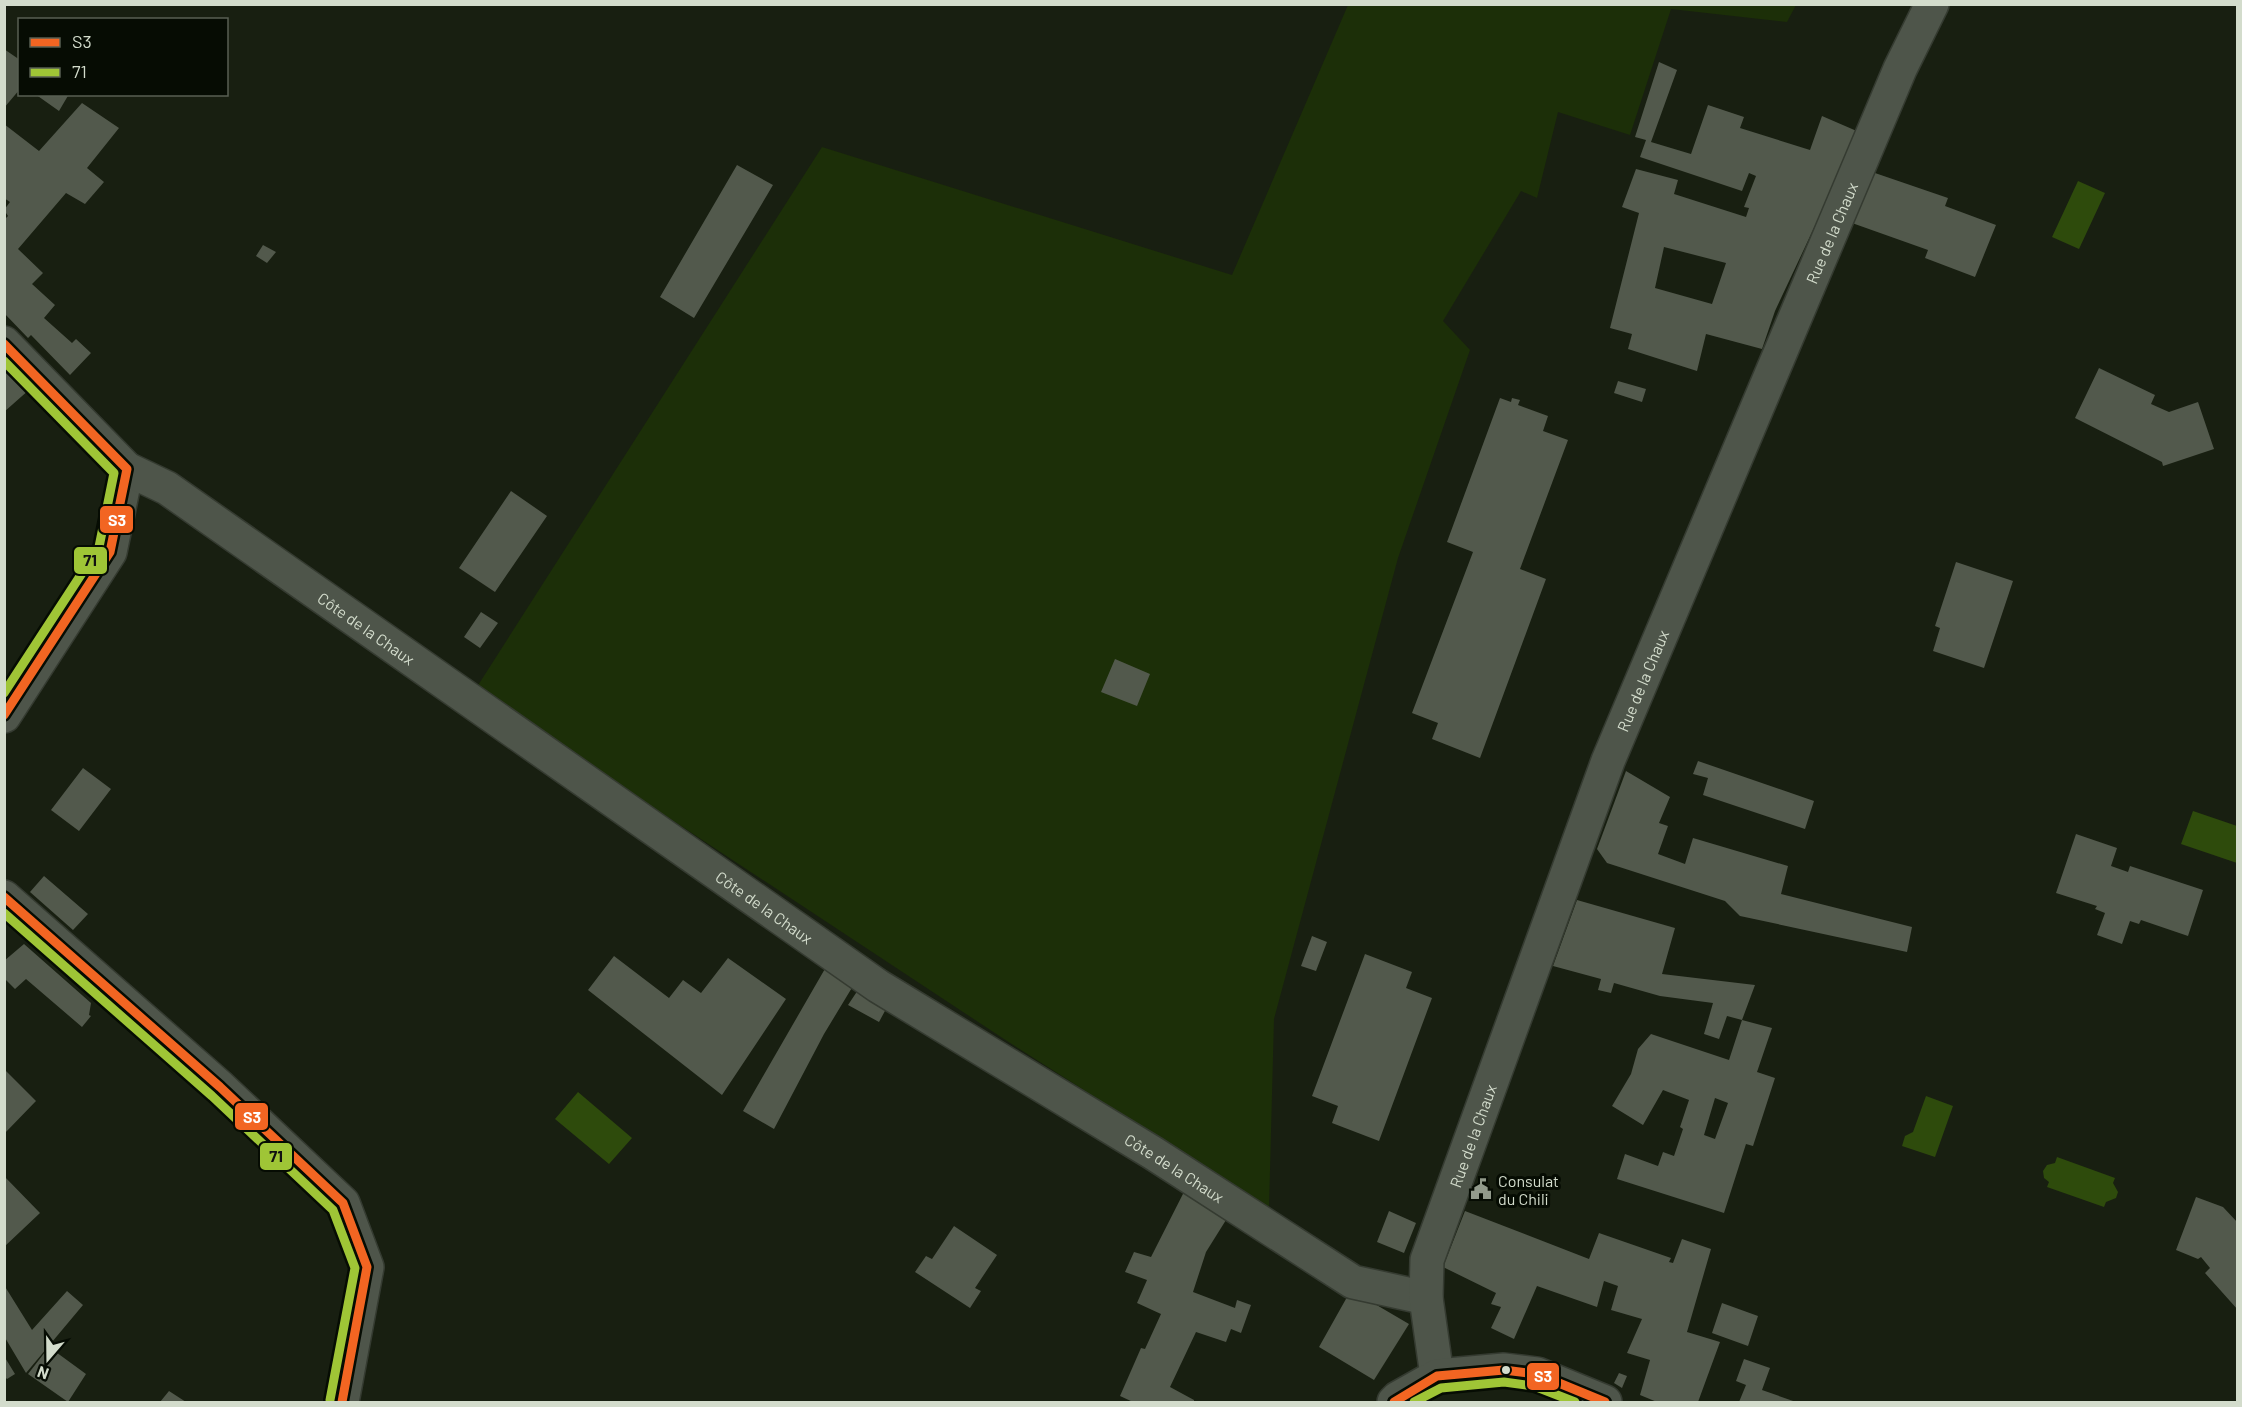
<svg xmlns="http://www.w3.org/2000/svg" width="2242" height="1407" viewBox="0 0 2242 1407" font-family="Barlow,sans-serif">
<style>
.green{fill:#1c2f08}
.water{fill:#2e4b0c}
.building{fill:#52594c;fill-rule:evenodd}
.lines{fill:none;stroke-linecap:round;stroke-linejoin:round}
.minor-casing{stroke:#353b31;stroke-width:36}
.minor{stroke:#4e554a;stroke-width:33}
.bus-1-casing{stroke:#060c03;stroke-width:14}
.bus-2-casing{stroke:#060c03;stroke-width:14}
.bus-1{stroke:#f26522;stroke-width:9}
.bus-2{stroke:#9fc536;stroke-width:9}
.bus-dot{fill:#d3dccc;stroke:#060c03;stroke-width:2}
.labels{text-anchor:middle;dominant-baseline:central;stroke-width:6;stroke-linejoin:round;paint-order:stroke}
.street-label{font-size:16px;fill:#d3dccc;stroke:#060c03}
.poi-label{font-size:16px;fill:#d3dccc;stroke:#060c03;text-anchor:start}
.line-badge{stroke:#060c03;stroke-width:2}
.badge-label{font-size:16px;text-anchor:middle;font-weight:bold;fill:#fff}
.pale-badge-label{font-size:16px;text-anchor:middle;font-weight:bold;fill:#111}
</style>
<rect width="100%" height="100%" fill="#181f11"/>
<!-- green -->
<path class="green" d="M1348,5H1796L1787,22L1671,9L1630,135L1558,112L1537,198L1521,191L1443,321L1470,350L1398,558L1274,1019L1269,1208L1004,1039L475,690L822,147L1232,275Z"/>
<!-- water -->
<path class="water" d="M2078,181L2105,193L2079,249L2052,237Z
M2193,811L2237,826V863L2181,844Z
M578,1092L632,1138L609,1164L555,1119Z
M1926,1096L1953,1106L1935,1157L1902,1146L1905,1136L1913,1132Z
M2057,1157L2115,1178L2113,1183L2118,1192L2116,1198L2106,1202L2104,1207L2047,1187L2049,1182L2044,1178L2043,1171L2047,1165L2055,1163Z"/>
<!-- building -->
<path class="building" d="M4,49L20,60V89L4,108Z
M1659,62L1677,70L1651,142L1691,154L1708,105L1744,117L1740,128L1810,150L1822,116L1859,132L1775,311L1762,349L1706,334L1697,371L1628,349L1632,334L1610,328L1639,213L1622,207L1636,169L1678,180L1674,194L1746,217L1749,208L1744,207L1756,176L1749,173L1742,191L1640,157L1646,140L1635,137ZM1664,247L1726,263L1712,304L1655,288Z
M35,94H69L59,111Z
M82,103L119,128L87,168L104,182L85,204L66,193L18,249L43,273L32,284L55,305L44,318L72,343L76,339L91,353L70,375L31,335L28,338L4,313V220L8,216L4,210L10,202L4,198V124L39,151Z
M737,165L773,185L694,318L660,297Z
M1875,173L1948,198L1945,206L1996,225L1975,277L1925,258L1928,250L1852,223Z
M263,245L276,252L267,263L256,256Z
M4,364L30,389L4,412Z
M2099,368L2155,395L2151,404L2169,412L2198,402L2214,449L2163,466L2162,462L2075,418Z
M1618,381L1646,389L1642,402L1614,393Z
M1500,398L1511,402L1512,398L1520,400L1518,405L1548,416L1543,431L1568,440L1520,569L1546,579L1480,758L1432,739L1438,723L1412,713L1473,552L1447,542Z
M511,491L547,516L495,592L459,568Z
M1956,562L2013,581L1984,668L1933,651L1940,628L1935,626Z
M481,612L498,623L480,648L464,637Z
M1115,659L1150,674L1137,706L1101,692Z
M1698,761L1814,801L1805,829L1703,795L1708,778L1693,774Z
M83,768L111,789L79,831L51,810Z
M1626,771L1670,797L1659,823L1668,826L1658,854L1685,864L1693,838L1788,866L1781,894L1912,927L1907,952L1740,916L1725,901L1607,863L1597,849Z
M2076,834L2117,848L2111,866L2128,872L2130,866L2203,890L2188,936L2141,920L2139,924L2130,921L2122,944L2097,935L2105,913L2095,909L2097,906L2056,893Z
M44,876L88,914L73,930L30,892Z
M1577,900L1675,928L1662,974L1755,985L1742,1020L1772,1028L1757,1072L1775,1078L1753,1146L1746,1144L1724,1213L1617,1179L1625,1154L1658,1166L1663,1152L1674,1156L1683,1129L1680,1127L1689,1100L1663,1090L1643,1125L1612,1106L1631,1074L1638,1049L1651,1034L1729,1060L1742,1020L1727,1016L1719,1039L1704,1034L1713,1003L1660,996L1614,983L1611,993L1598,990L1601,979L1553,966ZM1715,1098L1728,1103L1715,1139L1704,1135Z
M1312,936L1327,942L1316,971L1301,966Z
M24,944L91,1003L89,1015L91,1016L82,1027L26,979L15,989L4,978V961Z
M1365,954L1412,972L1406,988L1432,998L1379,1141L1332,1123L1338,1106L1312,1096Z
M614,956L669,998L683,980L701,993L728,958L786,999L722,1095L588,990Z
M826,967L853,986L824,1034L774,1129L743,1111Z
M858,990L886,1009L879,1022L848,1005Z
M4,1069L36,1101L4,1134Z
M4,1176L40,1213L4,1247Z
M1188,1184L1231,1212L1206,1252L1193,1292L1235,1308L1237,1300L1251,1305L1241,1333L1231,1329L1226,1342L1196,1332L1170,1387L1194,1400V1402H1133L1120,1396L1141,1348L1145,1349L1161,1314L1137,1303L1147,1280L1125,1272L1134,1252L1151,1257Z
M2196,1197L2223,1207L2238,1223V1310L2205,1273L2210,1268L2201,1257L2198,1259L2176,1250Z
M1389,1211L1416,1223L1404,1253L1377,1242Z
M1465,1211L1589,1259L1599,1233L1671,1258L1669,1262L1673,1263L1682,1239L1711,1249L1687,1332L1720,1342L1698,1402H1657L1640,1395L1650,1360L1627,1353L1642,1319L1611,1310L1618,1286L1604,1281L1597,1307L1537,1286L1514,1339L1491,1328L1501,1307L1491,1304L1496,1293L1443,1267Z
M954,1226L997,1255L975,1288L981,1291L970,1308L915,1272L926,1256L932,1259Z
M4,1285L32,1330L67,1291L83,1305L26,1373L4,1336Z
M1351,1290L1409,1324L1374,1380L1319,1347Z
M1722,1303L1758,1316L1748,1346L1712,1333Z
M49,1347L86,1374L68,1402L28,1374Z
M4,1356L15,1374L7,1379L4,1376Z
M1744,1359L1770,1368L1762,1390L1796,1402H1739L1746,1385L1736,1381Z
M1619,1373L1627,1376L1622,1388L1614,1383Z
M169,1391L186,1402H160Z"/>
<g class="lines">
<defs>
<g id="minor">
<path d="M4,343L127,469L110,552L4,716"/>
<path id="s1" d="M127,469L167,488L878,986L1153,1153L1353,1282L1426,1298"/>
<path d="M4,897L220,1087L343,1203L367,1267L342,1402"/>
<path id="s2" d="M1437,1376L1426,1298L1427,1260L1608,761L1900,69L1932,4"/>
<path d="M1394,1402L1398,1398L1437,1376L1504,1370L1537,1374L1605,1402"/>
</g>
</defs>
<!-- minor casing -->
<use href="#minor" class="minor-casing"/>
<!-- minor -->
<use href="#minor" class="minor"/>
<defs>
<path id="bus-1" d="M4,344L127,469L110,552L4,715
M4,897L220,1087L343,1203L367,1267L342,1402
M1394,1402L1437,1376L1504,1370L1537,1374L1605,1402"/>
<path id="bus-2" d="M4,361L114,473L99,547L4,693
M4,913L212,1096L333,1210L355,1268L330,1400
M1414,1402L1441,1388L1504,1382L1534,1386L1575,1402"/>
</defs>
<!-- bus-1 casing -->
<use href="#bus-1" class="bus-1-casing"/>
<!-- bus-2 casing -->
<use href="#bus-2" class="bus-2-casing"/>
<!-- bus-1 -->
<use href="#bus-1" class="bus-1"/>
<!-- bus-2 -->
<use href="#bus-2" class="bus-2"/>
</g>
<!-- icons -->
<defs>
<symbol id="civic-bare" viewBox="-9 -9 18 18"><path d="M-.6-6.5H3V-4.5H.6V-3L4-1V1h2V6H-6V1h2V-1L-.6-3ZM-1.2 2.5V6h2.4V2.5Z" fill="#929a8b" stroke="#060c03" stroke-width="2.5" paint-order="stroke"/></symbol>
</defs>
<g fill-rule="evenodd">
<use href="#civic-bare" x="1466" y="1174" width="30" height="30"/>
</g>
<!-- markers -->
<circle class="bus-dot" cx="1506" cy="1370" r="5"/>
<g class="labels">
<!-- street labels -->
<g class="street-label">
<text stroke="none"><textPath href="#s2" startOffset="1221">Rue de la Chaux</textPath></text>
<text stroke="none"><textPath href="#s1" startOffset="288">Côte de la Chaux</textPath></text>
<text stroke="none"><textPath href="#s2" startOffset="735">Rue de la Chaux</textPath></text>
<text stroke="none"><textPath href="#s1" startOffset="774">Côte de la Chaux</textPath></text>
<text stroke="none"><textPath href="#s2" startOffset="249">Rue de la Chaux</textPath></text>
<text stroke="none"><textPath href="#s1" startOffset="1260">Côte de la Chaux</textPath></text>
</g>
<!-- poi labels -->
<g class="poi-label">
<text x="1498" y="1180">Consulat<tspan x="1498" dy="18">du Chili</tspan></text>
</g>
</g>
<g class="line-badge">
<rect x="99" y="505" width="35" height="29" rx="6" fill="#f26522"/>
<rect x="73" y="546" width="35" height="29" rx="6" fill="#9fc536"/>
<rect x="234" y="1102" width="35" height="29" rx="6" fill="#f26522"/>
<rect x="259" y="1142" width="34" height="29" rx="6" fill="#9fc536"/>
<rect x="1526" y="1362" width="34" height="29" rx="6" fill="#f26522"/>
</g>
<g class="badge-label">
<text x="117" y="526">S3</text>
<text x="252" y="1123">S3</text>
<text x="1543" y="1382">S3</text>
</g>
<g class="pale-badge-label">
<text x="90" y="566">71</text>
<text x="276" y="1162">71</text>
</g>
<!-- border -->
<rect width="2242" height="1407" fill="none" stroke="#d3dccc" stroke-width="12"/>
<!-- legend -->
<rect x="18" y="18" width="210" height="78" fill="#060c03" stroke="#585f53" stroke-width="1.5"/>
<rect x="30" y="38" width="30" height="9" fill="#f26522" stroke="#585f53" stroke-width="1.5"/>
<text x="72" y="48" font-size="18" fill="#d3dccc">S3</text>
<rect x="30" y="68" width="30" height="9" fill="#9fc536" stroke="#585f53" stroke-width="1.5"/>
<text x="72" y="78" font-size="18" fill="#d3dccc">71</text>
<!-- north arrow -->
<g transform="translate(48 1359) rotate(200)" stroke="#060c03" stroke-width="4.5" paint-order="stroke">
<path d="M0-4.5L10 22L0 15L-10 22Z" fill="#d3dccc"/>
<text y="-9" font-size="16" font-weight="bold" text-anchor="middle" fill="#d3dccc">N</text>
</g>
</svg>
